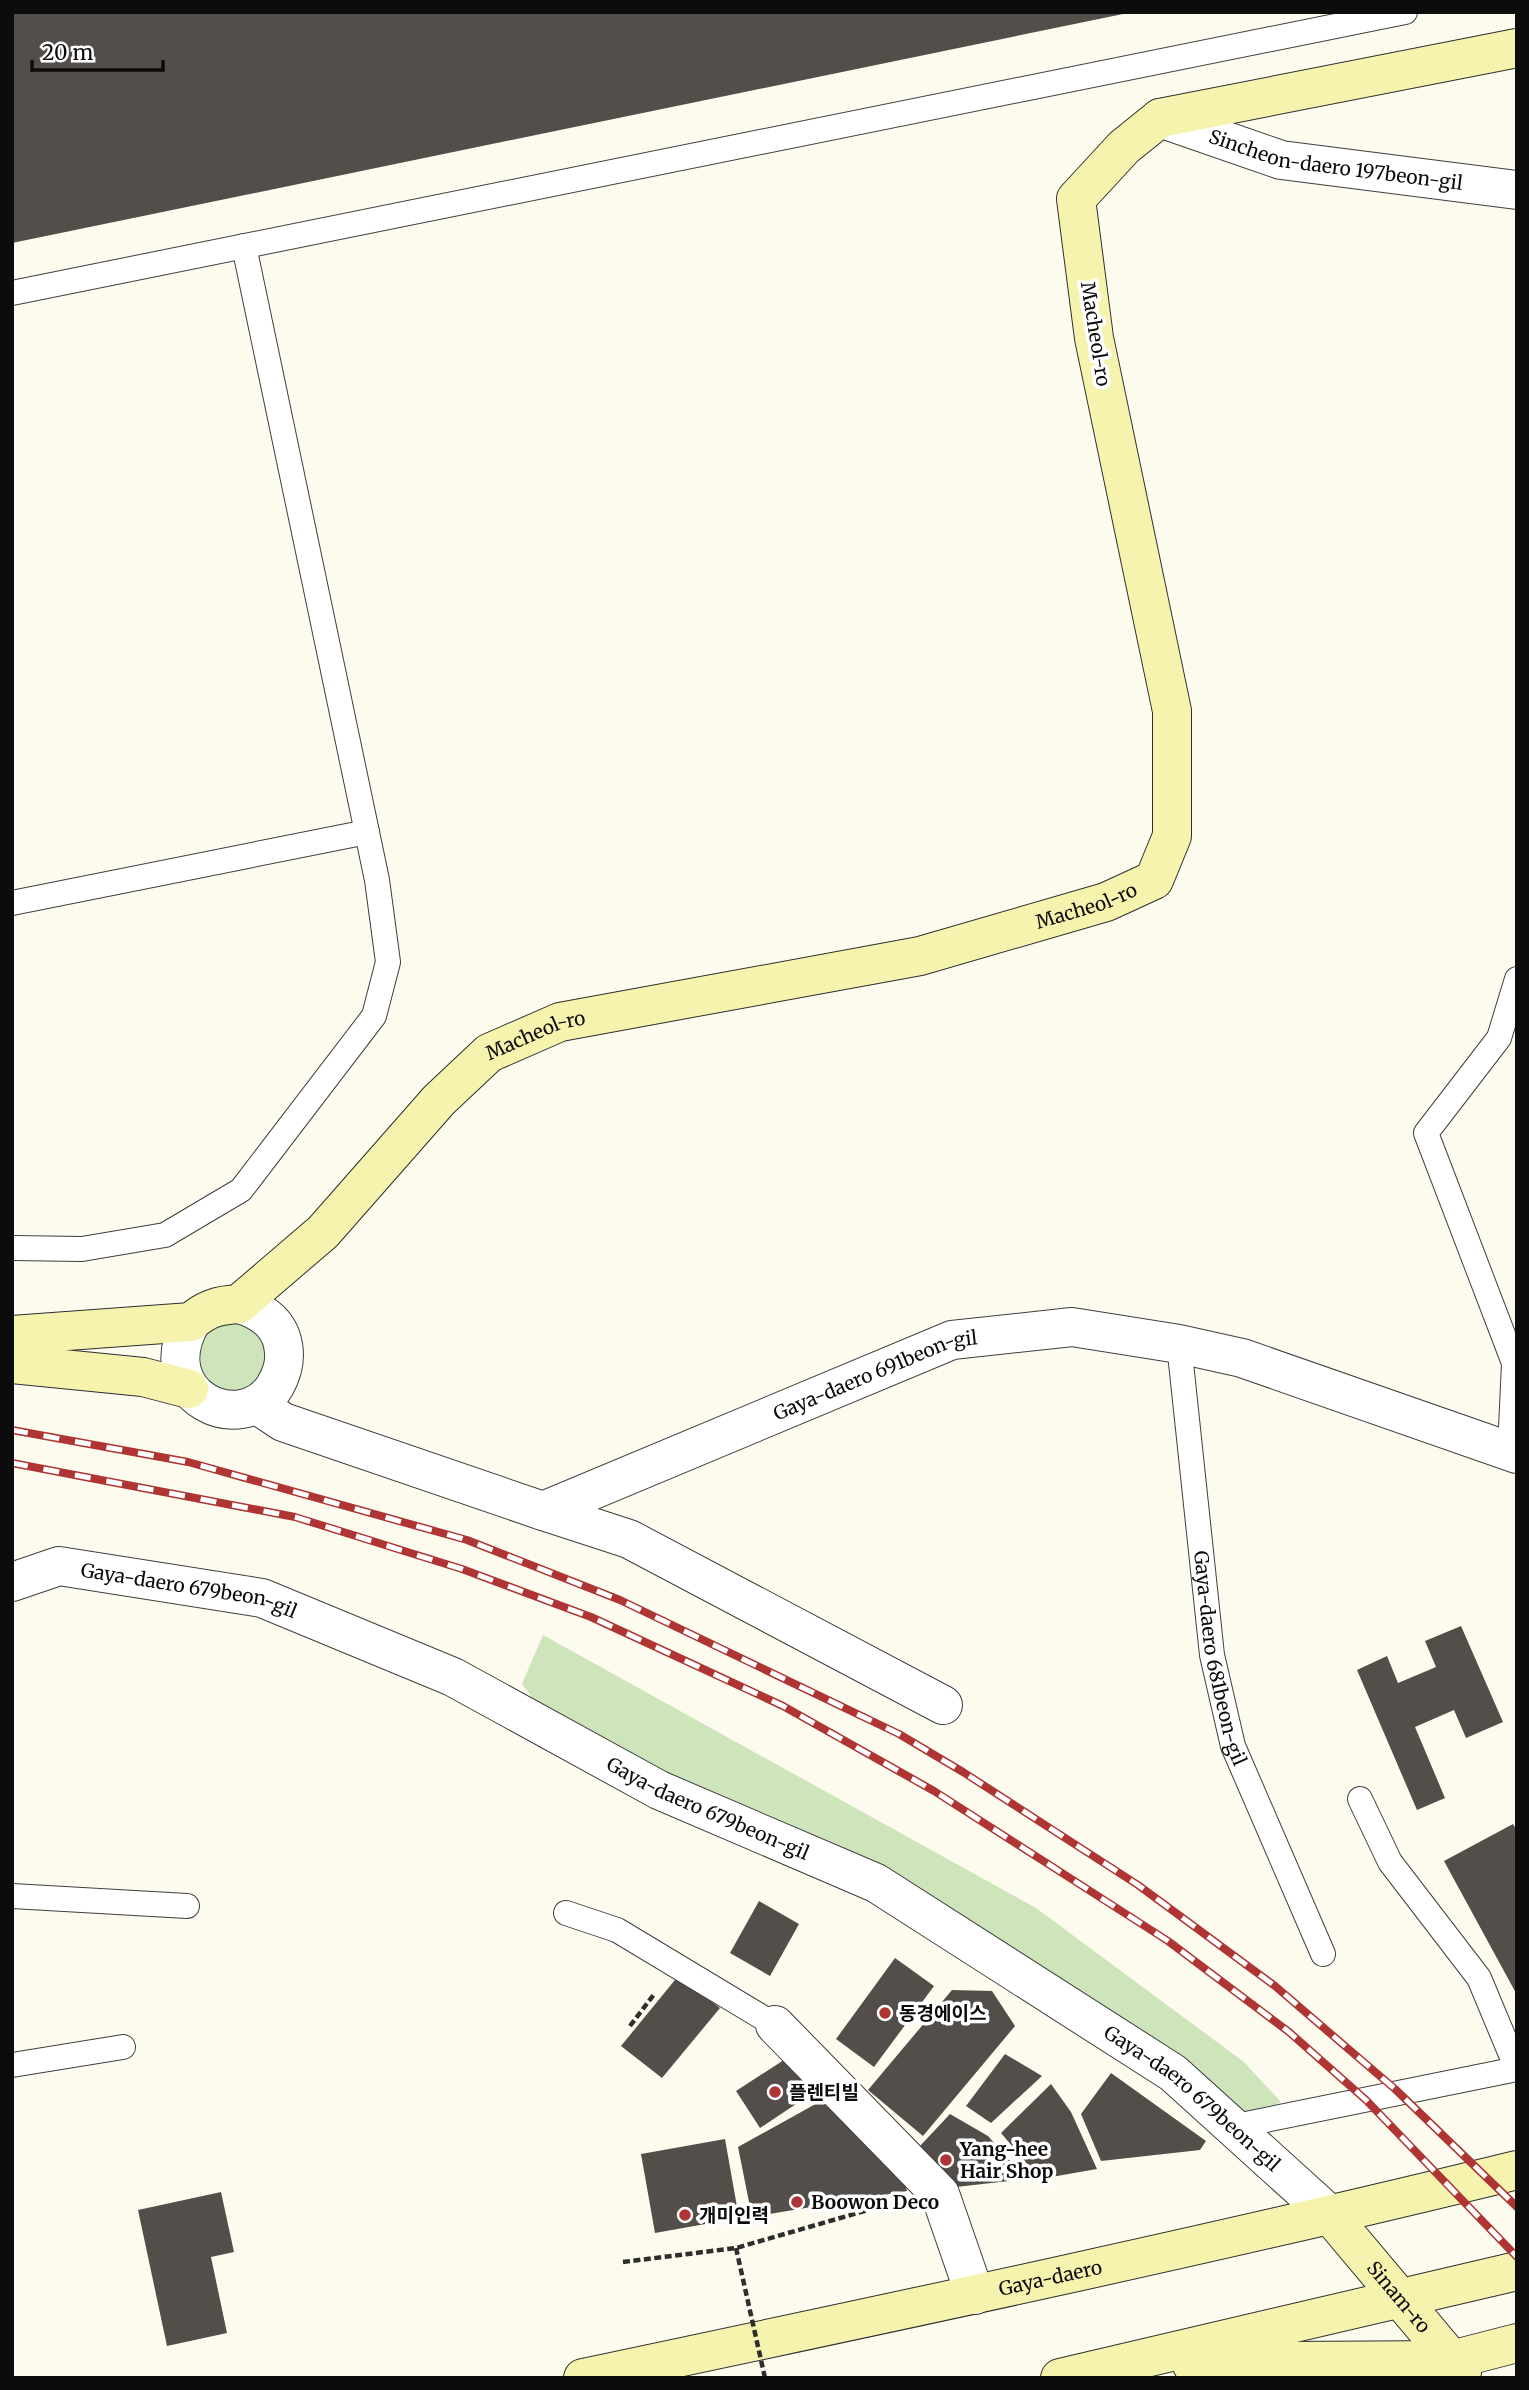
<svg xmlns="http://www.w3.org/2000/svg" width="1529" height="2390" viewBox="0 0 1529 2390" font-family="Merriweather,'Noto Sans KR',serif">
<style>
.green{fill:#cee4bb}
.building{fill:#544e4a}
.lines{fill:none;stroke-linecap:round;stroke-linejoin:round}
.service-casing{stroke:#3f3f3f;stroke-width:26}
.minor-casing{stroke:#3f3f3f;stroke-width:40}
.secondary-casing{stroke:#2e2e2e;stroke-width:40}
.path{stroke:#2e2e2e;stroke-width:4.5;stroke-dasharray:7 3.5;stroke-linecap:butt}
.service{stroke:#fff;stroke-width:24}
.minor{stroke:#fff;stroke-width:38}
.secondary{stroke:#f6f3af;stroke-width:38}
.rail-casing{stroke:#ae3533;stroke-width:8}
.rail{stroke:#fff;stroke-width:5;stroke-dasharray:16;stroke-linecap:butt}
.path-bridge{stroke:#2e2e2e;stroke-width:4.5;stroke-dasharray:7 3.5;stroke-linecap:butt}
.poi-dot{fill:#ae3533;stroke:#fff;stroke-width:2.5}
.labels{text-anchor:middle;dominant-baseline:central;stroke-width:7;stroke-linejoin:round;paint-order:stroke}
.street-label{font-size:19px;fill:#0c0c0c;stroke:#fff}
.poi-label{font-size:19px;font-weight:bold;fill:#0c0c0c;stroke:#fff;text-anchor:start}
</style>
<rect width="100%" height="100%" fill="#fdfbee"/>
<!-- green -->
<path class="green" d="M240,1319L263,1336L268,1363L253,1386L227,1393L201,1378L200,1334L211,1324Z
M543,1635L1036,1908L1244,2062L1281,2102L1231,2127L876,1883L561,1736L522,1684Z"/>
<!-- building -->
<path class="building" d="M12,12H1128V13L12,243Z
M1461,1626L1503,1722L1466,1738L1454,1710L1415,1727L1445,1798L1417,1810L1357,1670L1387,1656L1398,1683L1436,1667L1425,1641Z
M1513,1824L1517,1831V1995L1444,1861Z
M759,1901L799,1924L770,1976L730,1953Z
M895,1958L934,1986L874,2067L836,2039Z
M679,1975L720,2008L662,2078L621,2046Z
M952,1990L992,1991L1015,2026L923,2136L868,2090Z
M1005,2054L1042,2076L991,2123L966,2106Z
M790,2056L814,2092L760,2128L736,2091Z
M1111,2073L1206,2141L1200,2150L1101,2161L1081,2114Z
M1051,2084L1071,2112L1097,2169L1040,2179L1001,2133Z
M821,2101L903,2174L907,2191L752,2217L738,2147Z
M950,2114L988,2136L1026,2179L956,2187L919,2147Z
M725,2139L739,2218L655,2233L641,2154Z
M221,2192L234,2252L211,2257L227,2333L167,2346L138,2210Z"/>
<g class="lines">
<defs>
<g id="service">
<path d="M12,293L1405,12"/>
<path d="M12,903L367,832"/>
<path d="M12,1248L82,1249L165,1235L241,1190L374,1016L388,962L377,880L244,246"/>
<path id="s1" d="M1179,1344L1212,1655L1233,1746L1323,1954"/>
<path d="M1510,1450L1514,1363L1426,1133L1499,1038L1517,979"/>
<path d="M12,1896L187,1906"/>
<path d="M566,1913L617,1930L775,2025"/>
<path d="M12,2065L123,2047"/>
<path d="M1231,2127L1517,2069L1479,1978L1390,1862L1360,1799"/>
</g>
<g id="minor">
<path id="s2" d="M1160,118L1281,160L1517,190"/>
<path d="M191,1322C149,1397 243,1439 275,1386C283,1372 286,1360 283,1345C279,1322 260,1310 239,1304"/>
<path id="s3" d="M256,1404L283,1422L543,1511L952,1340L1072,1327L1179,1344L1242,1358L1517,1454"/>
<path d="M543,1511L629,1539L943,1705"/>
<path id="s4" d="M12,1582L59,1566L262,1598L453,1677L659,1790L876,1883L1173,2073L1330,2215"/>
<path d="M775,2025L940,2194L975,2295"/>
</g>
<g id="secondary">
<path id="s5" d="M12,1335L191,1322C206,1309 218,1305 239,1304L323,1232L439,1100L489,1053L560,1022L920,956L1106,902L1154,880L1172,836V711L1094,338L1076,199L1124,147L1160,118L1517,48"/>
<path d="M12,1364L143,1377L189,1389"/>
<path id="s6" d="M1330,2215L1462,2372"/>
<path d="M1192,2365L1285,2361L1451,2360L1517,2343"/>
<path id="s7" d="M583,2378C895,2312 1207,2246 1517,2170"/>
<path d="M1060,2378L1517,2271"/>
</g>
</defs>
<!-- service casing -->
<use href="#service" class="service-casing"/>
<!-- minor casing -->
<use href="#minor" class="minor-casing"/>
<!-- secondary casing -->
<use href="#secondary" class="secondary-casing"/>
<!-- path -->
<path class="path" d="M630,2026L655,1993
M623,2262L736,2248L875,2208"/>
<!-- service -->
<use href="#service" class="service"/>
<!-- minor -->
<use href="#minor" class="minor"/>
<!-- secondary -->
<use href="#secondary" class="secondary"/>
<defs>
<path id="rail" d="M12,1430L188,1462L467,1540L620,1600L899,1734L963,1772L1138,1885L1275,1986L1395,2089L1517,2207
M12,1463L295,1517L462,1569L591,1617L783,1706L934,1791L1059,1871L1168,1941L1289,2032L1366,2100L1517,2257"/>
</defs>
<!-- rail casing -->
<use href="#rail" class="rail-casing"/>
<!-- rail -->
<use href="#rail" class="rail"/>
<!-- path-bridge -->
<path class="path-bridge" d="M736,2248L765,2378"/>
</g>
<!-- markers -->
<g class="poi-dot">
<circle cx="885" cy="2013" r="7"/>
<circle cx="775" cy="2092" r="7"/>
<circle cx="946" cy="2160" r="7"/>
<circle cx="797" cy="2202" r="7"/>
<circle cx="685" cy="2215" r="7"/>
</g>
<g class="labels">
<!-- street labels -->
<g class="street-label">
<text stroke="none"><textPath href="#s2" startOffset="182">Sincheon-daero 197beon-gil</textPath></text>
<text transform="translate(1096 334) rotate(81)">Macheol-ro</text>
<text stroke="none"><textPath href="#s5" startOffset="1204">Macheol-ro</textPath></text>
<text stroke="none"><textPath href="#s5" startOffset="637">Macheol-ro</textPath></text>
<text stroke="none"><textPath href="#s3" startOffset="667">Gaya-daero 691beon-gil</textPath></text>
<text stroke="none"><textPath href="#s4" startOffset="182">Gaya-daero 679beon-gil</textPath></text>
<text stroke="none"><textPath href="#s1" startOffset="317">Gaya-daero 681beon-gil</textPath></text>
<text stroke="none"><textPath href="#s4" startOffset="749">Gaya-daero 679beon-gil</textPath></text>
<text stroke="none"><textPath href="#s4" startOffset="1316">Gaya-daero 679beon-gil</textPath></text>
<text stroke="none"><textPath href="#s7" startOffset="478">Gaya-daero</textPath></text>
<text stroke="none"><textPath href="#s6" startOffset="107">Sinam-ro</textPath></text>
</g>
<!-- poi labels -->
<g class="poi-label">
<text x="899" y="2013">동경에이스</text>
<text x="789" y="2092">플렌티빌</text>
<text x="960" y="2149">Yang-hee<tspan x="960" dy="22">Hair Shop</tspan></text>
<text x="811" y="2202">Boowon Deco</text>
<text x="699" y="2215">개미인력</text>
</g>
</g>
<!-- border -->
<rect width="1529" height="2390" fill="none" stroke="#0c0c0c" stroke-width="28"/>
<!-- scale -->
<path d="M32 60v10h131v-10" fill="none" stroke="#0c0c0c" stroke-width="3.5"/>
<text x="42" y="60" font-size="21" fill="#0c0c0c" stroke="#ffffff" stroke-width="5" paint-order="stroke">20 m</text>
</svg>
